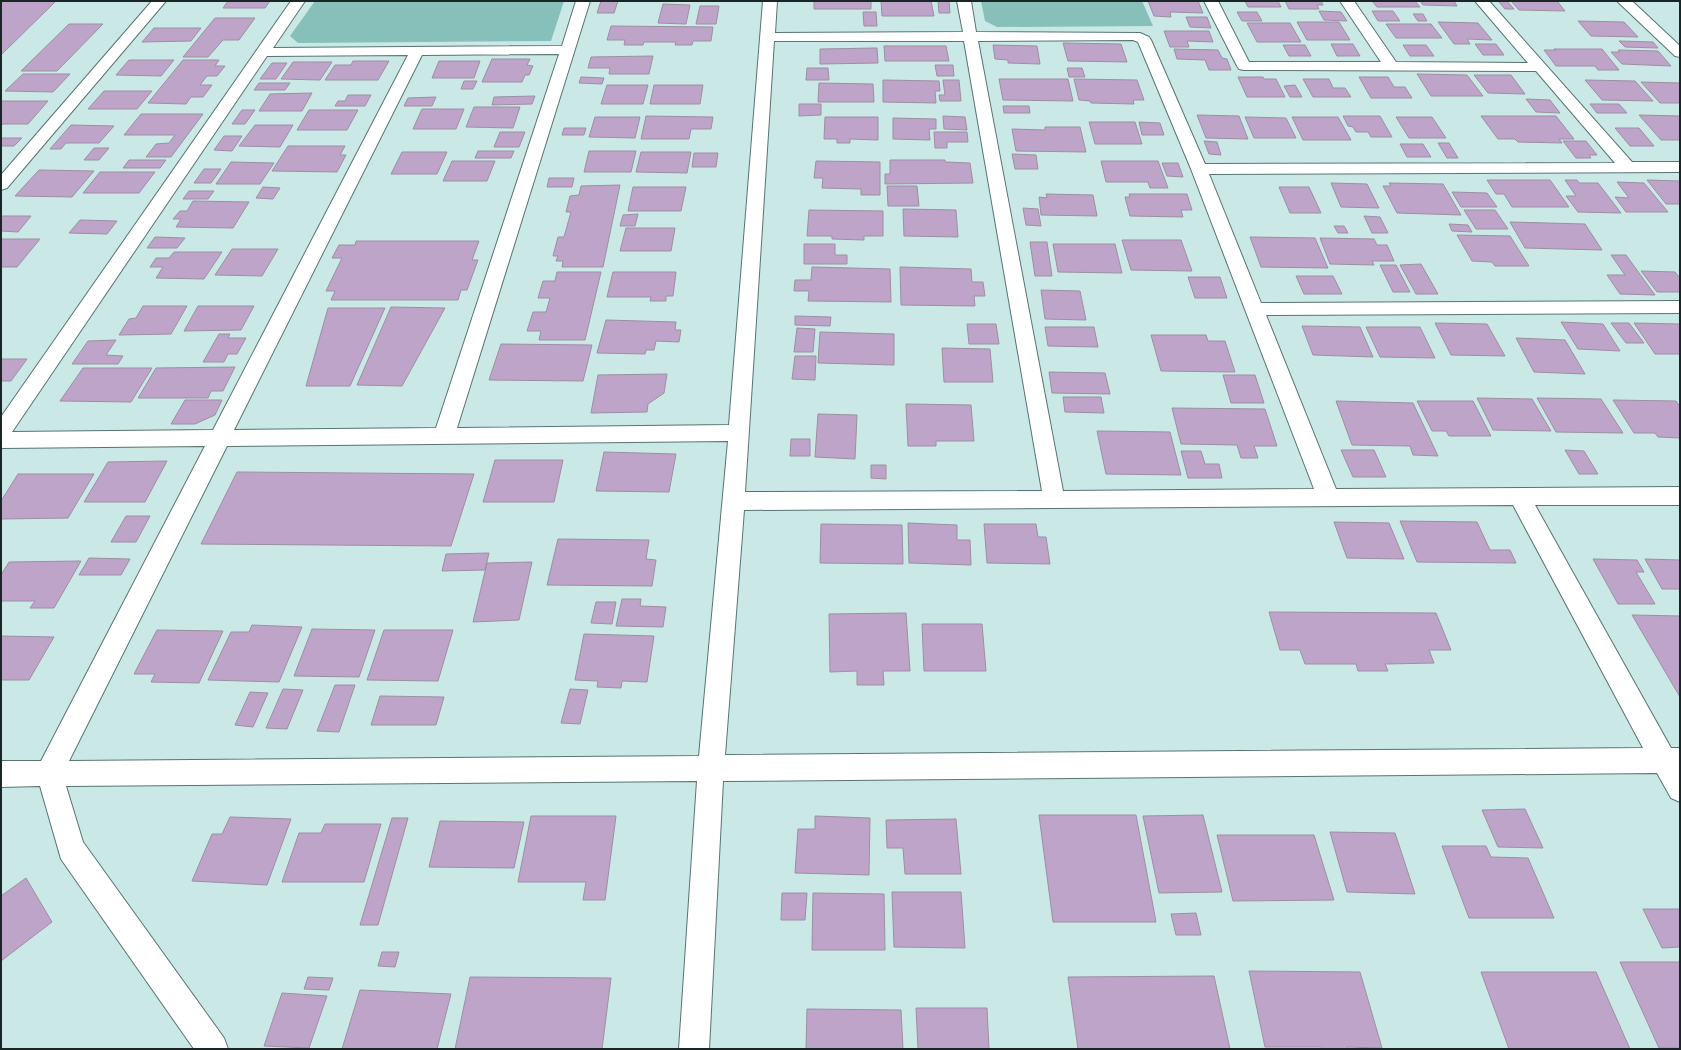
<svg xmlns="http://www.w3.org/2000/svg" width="1681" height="1050" viewBox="0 0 1681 1050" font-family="Mulish,sans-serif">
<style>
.green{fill:#87bfbb}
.building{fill:#bfa4ca;stroke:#9d8fa2}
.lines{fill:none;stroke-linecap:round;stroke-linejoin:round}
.minor-casing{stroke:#587472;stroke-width:2}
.minor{fill:#fff;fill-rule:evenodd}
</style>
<rect width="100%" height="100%" fill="#c9e8e6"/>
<!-- green -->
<path class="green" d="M315,1H564L551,41L298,43L290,36Z
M981,1H1142L1153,26L997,27L985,21Z"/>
<!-- building -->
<path class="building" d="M1,1H56L1,55Z
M228,1H270L265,8H223Z
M601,1H618L614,13H597Z
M814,1H871V9H814Z
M881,1H931L934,16H882Z
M938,1H949L950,13H939Z
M1148,1H1198L1203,13L1170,12L1171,17L1154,16Z
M1245,1H1278L1281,7H1248Z
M1285,1H1321L1323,5H1317L1319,9H1289Z
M1372,1H1415L1420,7H1377Z
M1420,1H1454L1457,6L1423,5Z
M1498,1H1507L1514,9H1505Z
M1511,1H1557L1565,11L1519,10Z
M663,4L690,5L686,24L658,23Z
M700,6H719L716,24H696Z
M1319,11L1341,12L1347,21L1324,20Z
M1372,11H1393L1400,21H1378Z
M863,12H876L877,26H864Z
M1237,12H1257L1262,21H1242Z
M1413,14H1423L1427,21H1418Z
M1186,17H1207L1211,28L1190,27Z
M215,18H255L239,40H223L208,57H183Z
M1578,21L1624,22L1638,37L1591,36Z
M1297,22H1339L1350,40H1307Z
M1438,22L1478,23L1492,40L1467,39L1470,44H1454Z
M1247,23H1290L1301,42H1257Z
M69,24H103L57,71H21Z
M1386,24H1431L1442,38H1396Z
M611,26L713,27L711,41H693L692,45H675L676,42H644L643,45H624L625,40H607Z
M154,28H201L191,41L142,42Z
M1164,31H1209L1213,42L1187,41L1189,47H1170Z
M1619,41L1653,42L1658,48L1625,47Z
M1063,43L1121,44L1127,62L1068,61Z
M1331,44H1353L1360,56H1337Z
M1475,44H1496L1504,55H1483Z
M993,45L1037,46L1040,64L1008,63V60L995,59Z
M1283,45H1305L1311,56H1289Z
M1403,45H1426L1434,56H1410Z
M884,46H946L949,61H885Z
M877,48L878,63L820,64V49Z
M1174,49L1218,50L1222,58L1227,59L1231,70H1209L1205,60L1177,59Z
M1554,49H1602L1619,70H1598L1595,66H1556L1544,50H1556Z
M1618,50L1658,51L1671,66L1622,64L1611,52H1620Z
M653,56L649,74H609L610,68H588L591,57Z
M492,59H530L527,65L533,66L529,75H525L522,82H482Z
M129,60H174L161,76L116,75Z
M183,60H219L215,66H225L217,76H207L200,85H212L203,97H191L186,104L148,103Z
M353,61H389L378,80H325L335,65H351Z
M439,61H480L474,78H432Z
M293,62H332L320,80L281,79Z
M272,63H287L276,79H260Z
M935,65H953L954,76H937Z
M807,68H828L829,80H806Z
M1067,68H1082L1085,77H1069Z
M23,74H70L53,92L5,91Z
M1417,74L1467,75L1483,96H1431Z
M1474,75H1511L1525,94L1488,93Z
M581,77L604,78L602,84L579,83Z
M1238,77H1263L1264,79H1276L1285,97H1247Z
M1359,77H1388L1394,87H1405L1412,98H1371Z
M999,79H1068L1073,101L1003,100Z
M1074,79L1137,80L1144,100H1133L1134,104L1091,103L1090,101L1079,100Z
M1303,79H1329L1333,88H1345L1351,97H1313Z
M883,80L939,81L940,91H935L936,103L883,102Z
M943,80H959L961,101H940L939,95H945Z
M1585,80L1635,81L1653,101L1602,100Z
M464,81H477L473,89H461Z
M1641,82L1680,83V103H1660Z
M259,83H290L285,90H254Z
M819,83L873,84L874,102H818Z
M607,85H648L643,104H601Z
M654,85H703L700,104H650Z
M1295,85L1302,97H1290L1284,86Z
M104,91H152L137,109H88Z
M312,93L302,111H259L270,94Z
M348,95H371L365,106H335L338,101H345Z
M535,96L532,104L492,105L494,97Z
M436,97L432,106H404L408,98Z
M1526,99L1550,100L1560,113L1536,112Z
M1,101H48L28,124H3L1,126Z
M799,104H821V115L799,116Z
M1590,104H1619L1627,113H1597Z
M1003,106H1029L1030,113H1004Z
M474,107H520L513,128L466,127Z
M422,109H464L456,129H413Z
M242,110H255L245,124H232Z
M309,110H358L347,130H297Z
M141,114H203L171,157H146L156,144L169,143L175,135H124Z
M1197,115L1239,116L1248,139L1206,138Z
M1639,115L1680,116V140H1661Z
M646,116L713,117L711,129H691L689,139H641Z
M943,116L965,117L967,130L944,129Z
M1343,116H1380L1392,137H1371L1368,132H1356L1353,127L1348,126Z
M1481,116H1556L1574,139H1559L1562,143L1518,142L1515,139H1498Z
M595,117H640L635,138L589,137Z
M825,117H878V140L850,139V143H837V139H824Z
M1245,117L1286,118L1296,138H1254Z
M1292,117H1338L1351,140H1303Z
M1396,117H1432L1446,138H1409Z
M893,118L936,119V129H929L930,140L893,139Z
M1089,122H1135L1142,144H1095Z
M1139,122L1160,123L1164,135H1142Z
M71,125L114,126L99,143H66L61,149H50Z
M255,125H293L280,147L239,146Z
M1045,127H1080L1086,152L1016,151L1012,129L1045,130Z
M564,128H586L584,135H562Z
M1615,128H1639L1654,146H1630Z
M500,132H525L519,147H494Z
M934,132H967L968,142H947V148H935Z
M224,136H242L232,151L214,150Z
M1,138H22L14,146H1Z
M1204,141L1217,142L1221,155L1209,154Z
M1563,141H1586L1597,155H1589L1591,158H1576Z
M1438,143H1449L1458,158H1447Z
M1400,144H1423L1431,157H1407Z
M288,146H345L340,155H346L337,172L272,171Z
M94,148H109L99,160H84Z
M478,151H514L511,158H475Z
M589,151H636L631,172H584Z
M402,152H447L437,174H391Z
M641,152H691L687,173L636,172Z
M694,153H718L716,167H692Z
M1012,154L1036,155L1038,169H1015Z
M129,160H166L160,168H123Z
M890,160H945V162L970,163L973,183L885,184V174H890Z
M452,161H495L487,181H443Z
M816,161L880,162V195H861V189L822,188L823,178H814Z
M1101,161H1158L1168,188H1150L1148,182H1106Z
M231,162L274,163L260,184H216Z
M1162,163H1178L1183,177L1167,176Z
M204,169H221L211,183H194Z
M39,170L94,171L72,197L15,196Z
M100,172H155L139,193H83Z
M549,178H574L572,187H547Z
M1487,180H1550L1569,207H1512L1504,194H1496Z
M1565,180H1577L1579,183H1598L1621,213L1578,212L1566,196H1576Z
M1647,180L1680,181V204H1666Z
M1617,182L1644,183L1668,212H1626L1615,197L1629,198Z
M1331,183L1367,184L1379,208L1341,207Z
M1389,183L1443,184L1461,215L1397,213L1383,186H1391Z
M620,185L603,267H562L563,261H556L558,256H553L558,237H564L571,212H566L570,196L579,195L581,186Z
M887,186H917L919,206H888Z
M263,187L280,188L273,199L256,198Z
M633,187H686L681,211H628Z
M1279,187H1309L1321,213H1290Z
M189,191H214L208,199H183Z
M1452,192L1487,193L1497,207H1461Z
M1046,194L1093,195L1097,216L1041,215L1039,197L1047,198Z
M1129,194H1187L1192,210H1181L1183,217L1130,216L1125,197H1130Z
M193,201L249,202L233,228L176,227L181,219H173L180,211H187Z
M1023,208L1038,209L1041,226L1026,225Z
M903,209L956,210L958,237L904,236Z
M809,210L883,211V236H864V240L832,239V236H807Z
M1464,210H1495L1508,229H1476Z
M638,214L635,226H620L623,215Z
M1,216H31L18,232L1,231Z
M1364,216L1380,217L1388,233H1372Z
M80,220L117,221L107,234L69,233Z
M1510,222L1585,224L1602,250L1525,248Z
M1449,224L1468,225L1472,232L1452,231Z
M1334,226H1344L1348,233H1338Z
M626,228H675L671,251H620Z
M1457,235L1510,236L1529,266H1495L1492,262L1472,261Z
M155,237L185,238L177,248H147Z
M1250,237L1315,238L1328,268L1261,267Z
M1320,238L1374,239L1377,245H1387L1394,261H1372L1374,265L1330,264Z
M1,239H40L17,267H1Z
M1122,240H1181L1192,271L1131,270Z
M356,241H479L472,260H478L467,290H461L458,300H331L335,291H326L342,258H332L339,245H355Z
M1030,242H1047L1052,276H1035Z
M804,244H835V255H847V264H804Z
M1053,244H1115L1122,273L1058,272Z
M232,249H278L262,276L215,275Z
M174,252H222L204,279L156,278L163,267H150L156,258H169Z
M1611,255H1626L1655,295L1620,294L1607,275H1625Z
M1421,264L1438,294H1416L1400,265Z
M1380,265H1396L1410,292H1393Z
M812,267L890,269L891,302L808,301L809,291H794L795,280H811Z
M900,267L971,269L972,282H983L985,296H974L975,306L901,305Z
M1641,271L1675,272L1680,278V292H1657Z
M557,272H601L585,340H539L541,331H527L533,312H546L550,298H538L543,281H555Z
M613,272H676L673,296H666V301H650L651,297H607Z
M1296,276H1333L1342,294H1304Z
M1188,277H1220L1227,298H1195Z
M1041,290L1080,291L1086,320L1045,319Z
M143,306H187L171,334L119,335L129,319L136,318Z
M198,306H254L241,330L184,331Z
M391,307L445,308L402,386L357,385Z
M328,308H385L350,386H306Z
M795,316L831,317L830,326L795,325Z
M606,320L676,322L675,330H681L679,342L656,341L654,350H646L645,354L597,353Z
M1561,322L1603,324L1620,351L1578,349Z
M1435,323L1487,324L1505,356L1451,355Z
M1611,323H1629L1644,343H1626Z
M1634,323L1680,324V354H1655Z
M967,324H996L999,344H969Z
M1302,326L1360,327L1373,357L1313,355Z
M1045,327H1094L1098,347L1048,346Z
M1366,327H1420L1435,358L1380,357Z
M797,328L815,329L813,352H794Z
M820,332L894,334V365L818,363Z
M219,334H230L228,338H246L237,354H228L224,362H203Z
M1151,335H1206L1208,341H1225L1235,372L1161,371Z
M1516,338L1565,340L1585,374L1534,372Z
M116,340L106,355L123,356L118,364H72L88,341Z
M501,344L592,345L583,381L489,380Z
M942,348L990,349L993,382H944Z
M795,356H816L815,380L792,379Z
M1,359H27L11,381H1Z
M235,367L223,391H211L208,398H138L156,368Z
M83,368H152L131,402L60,401Z
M1049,372L1105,373L1110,394L1052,393Z
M667,374L664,393L648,404L647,412L591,413L598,375Z
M1223,375H1255L1264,403H1231Z
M1063,397H1101L1104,413L1065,412Z
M1477,398L1532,399L1551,431L1493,430Z
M1537,398L1601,399L1623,433L1556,432Z
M185,400H222L215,415L195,424H171Z
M1613,400L1676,401L1680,407V438L1658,437L1655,433H1634Z
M1336,401L1413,403L1438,456L1413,455L1410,446L1352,445Z
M1417,401H1473L1491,436H1449L1446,431H1432Z
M906,404L971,405L974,441H936V446H908Z
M1172,408L1265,409L1277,446H1254L1258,458H1241L1237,445L1181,444Z
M818,414L857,415L855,459L815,457Z
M1097,431L1170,432L1181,475L1106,474Z
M791,439H810V456H790Z
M1341,450H1374L1386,477H1353Z
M1565,450L1584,451L1598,474H1579Z
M1181,451H1201L1205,464H1219L1222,478H1188Z
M604,452L676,454L669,492L596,491Z
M495,460H563L554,502H483Z
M167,461L145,502H84L108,462Z
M871,465H886V479L871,478Z
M237,472L474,474L451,546L201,544Z
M18,474H94L68,518L1,519V501Z
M126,516H150L136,542H111Z
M1400,521L1477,522L1490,550H1510L1516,563L1417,562Z
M1334,522L1389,523L1404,559L1347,558Z
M908,523L957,525V540H970L971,565L909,563Z
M821,524L902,525L903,564L820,563Z
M984,524H1036L1038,537H1046L1050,564L987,563Z
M558,539L649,540L646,559L656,560L652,586L547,585Z
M489,553L485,570L442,571L446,554Z
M89,558L130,559L121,575H79Z
M1593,559L1637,560L1644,572H1636L1655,604H1618Z
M1645,559L1680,560V589H1662Z
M81,561L54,608H30L35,601H1V575L9,562Z
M532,562L519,620L473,622L487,563Z
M622,599H641L640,606L666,607L663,627L616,626Z
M596,602H616L612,624L591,623Z
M1269,612L1436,613L1451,650H1429L1434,663L1385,664L1388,671H1358L1356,664H1305L1300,650H1280Z
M906,613L910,671H883L884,685H857V671L830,672L829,614Z
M1632,615L1680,616V697Z
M922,624H982L986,671H924Z
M252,625L302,627L279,682L208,680L231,632H249Z
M312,629L375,630L359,677L294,676Z
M157,630L223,631L199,683L151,682L155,674H134Z
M384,630H453L438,681L367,680Z
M584,634L654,636L647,682L622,681L621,688L597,687L598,681L575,680Z
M1,636L54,637L29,680H1Z
M335,685H355L339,732L317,731Z
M283,689L303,690L287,729L266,728Z
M570,689L588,690L580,724L561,723Z
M250,692L268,693L253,727L235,725Z
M380,696L444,697L436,725H371Z
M1525,809L1543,848L1498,847L1482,810Z
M1039,815H1136L1156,922H1053Z
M1203,815L1222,892L1159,893L1143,816Z
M531,816H616L605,900H583L586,882H518Z
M815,816L870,818L869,875L795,873L798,829H815Z
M230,817L291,819L267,885L192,881L212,834H222Z
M392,818H408L378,925H360Z
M956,819L961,874H905L903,848H887L886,820Z
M440,821L524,822L514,868L429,867Z
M325,824H381L364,882H282L299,833H321Z
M1330,832L1395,833L1415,894L1347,892Z
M1217,835H1314L1334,900L1233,901Z
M1442,846H1486L1491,857L1528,858L1554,918H1469Z
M26,878L52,922L1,961V896Z
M892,892H961L965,948L894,947Z
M782,893H807L805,920H781Z
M813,893L884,894L885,950H812Z
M1643,909H1680V947L1662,948Z
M1196,913L1201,935H1176L1171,914Z
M382,952H399L395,967L378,966Z
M1620,962H1680V1048H1659Z
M1249,971L1360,972L1382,1048L1347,1047L1348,1049H1323L1322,1047H1265Z
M1481,972H1596L1630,1049H1509Z
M1214,976L1230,1049H1078L1068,977Z
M308,977L333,978L329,990L304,989Z
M470,977L611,978L602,1049H455Z
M360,990L451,994L437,1049H342Z
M282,993L327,996L309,1048L264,1046Z
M916,1008H987L989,1049H918Z
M807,1009L901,1010L903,1049H806Z"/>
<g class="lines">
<defs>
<path id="minor" d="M152,1H166L7,188L1,190V175Z
M291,1H305L273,48L562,46L576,1H590L457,428L729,425L763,1H777L775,33L963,32L957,1H971L976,32L1140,33L1149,37L1151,40L1205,164L1615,163L1536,71L1244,70L1239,69L1237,66L1204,1H1218L1249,62H1381L1340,1H1354L1396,62L1528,63L1475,1H1489L1632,162H1680V172L1209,174L1261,303L1680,301V313L1266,315L1336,489L1680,487V505H1535L1671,748H1680V802L1671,798L1657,773L723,781L709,1049H679L697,781L66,786L83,842L224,1038L228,1049H194L61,859L40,786L1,787V761H41L205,446L1,448V417ZM1133,40L1138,42L1191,169L1314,489L1063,491L978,41ZM774,41H964L1042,491L745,492ZM559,54L436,428L234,430L422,55ZM408,55L213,430L12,432L267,56ZM728,441L699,756L69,761L227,446ZM1513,505L1643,748L725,755L744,510Z
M1617,1H1632L1680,46V57L1675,56Z"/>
</defs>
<!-- minor casing -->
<use href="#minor" class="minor-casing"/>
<!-- minor -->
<use href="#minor" class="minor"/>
</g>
<!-- border -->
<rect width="1681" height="1050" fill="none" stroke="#1a2625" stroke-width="4"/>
</svg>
